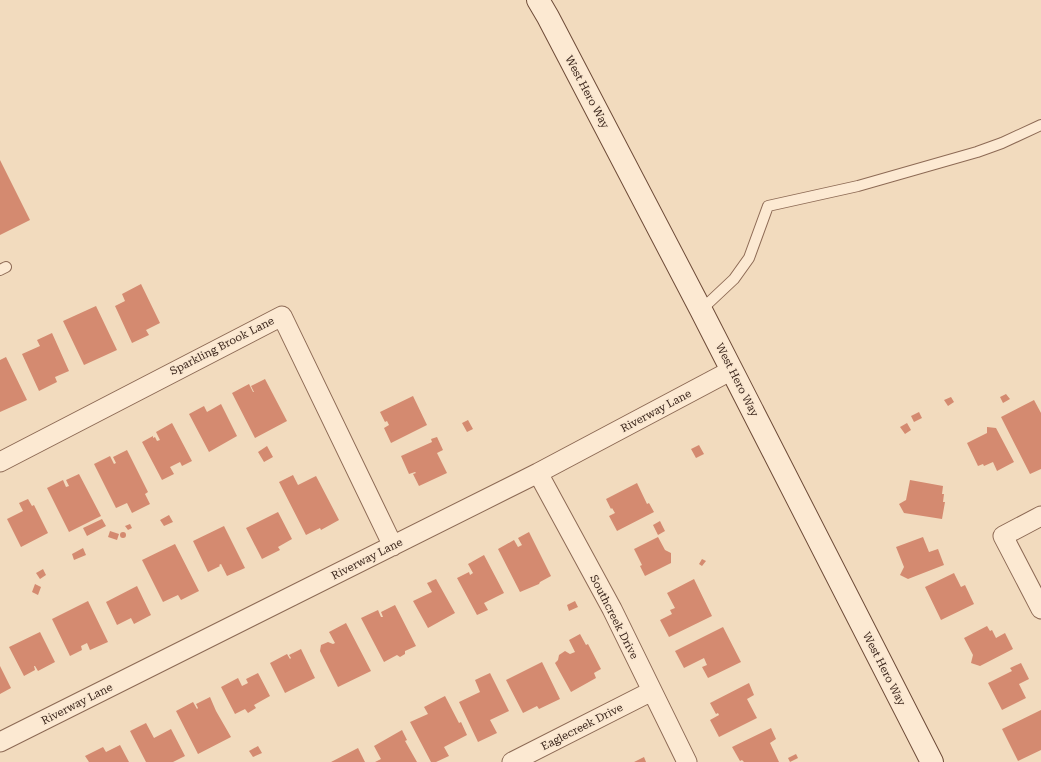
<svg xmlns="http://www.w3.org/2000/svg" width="1041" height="762" viewBox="0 0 1041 762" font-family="'Roboto Serif',serif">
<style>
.building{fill:#d48a70}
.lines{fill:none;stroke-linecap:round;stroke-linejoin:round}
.service-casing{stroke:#8d6a55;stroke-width:12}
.minor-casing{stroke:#8d6a55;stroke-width:21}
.secondary-casing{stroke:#6e4b38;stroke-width:24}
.service{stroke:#fce9d2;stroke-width:10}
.minor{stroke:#fce9d2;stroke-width:19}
.secondary{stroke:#fce9d2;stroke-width:22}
.labels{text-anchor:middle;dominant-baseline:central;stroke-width:3;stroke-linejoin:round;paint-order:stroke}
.street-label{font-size:11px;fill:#3a251b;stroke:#f9e6cf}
</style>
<rect width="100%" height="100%" fill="#f2dbbe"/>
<!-- building -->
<path class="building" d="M0,160L30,220L0,235Z
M141,284L160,323L146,330L149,335L132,343L115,306L125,301L122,294Z
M96,306L117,350L84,365L63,321Z
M52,333L69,371L55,377L57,382L39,391L22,354L40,346L37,340Z
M6,357L27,400L0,412V360Z
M265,379L287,421L255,438L232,393L249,384L253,392H254L251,386Z
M1006,394L1010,399L1003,403L1000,397Z
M413,396L427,425L391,443L384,428L389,425L387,421L385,422L380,412Z
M951,397L954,402L948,406L944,400Z
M1034,400L1041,413V469L1030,474L1001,417Z
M221,404L237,436L209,452L189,414L204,406L207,412Z
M919,412L922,418L914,422L911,416Z
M468,420L473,429L467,432L462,423Z
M172,423L192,461L182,466L180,462L170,467L174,474L162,480L142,442L153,436V438L155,437L157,441L160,440L156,432Z
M907,423L911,430L905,434L900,427Z
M987,427L996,428L1014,462L997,471L993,462L984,466L983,464L978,466L967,443L987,433Z
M437,437L443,450L437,453L447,473L419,486L413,474L416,473L415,472L409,474L401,456L432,442L431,439Z
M699,445L704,454L696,458L691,449Z
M267,446L273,457L264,462L258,452Z
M127,450L148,492L145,494L150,504L132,513L127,503L116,508L94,464L110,456L114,464L116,463L113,457Z
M79,474L101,516L69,532L47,488L63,480L66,487L69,486L66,480Z
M293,475L298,485L316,476L339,520L321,530L320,528L306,535L279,482Z
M910,480L943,486L942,494H944L943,502H945L942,519L904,513L899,504L906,500Z
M637,483L647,504L649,503L654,512L617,531L609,516L615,513L612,508L611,509L606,499Z
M28,499L32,506L34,505L48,533L21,547L7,519L23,511L19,503Z
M278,512L292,539L278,547L280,550L262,559L246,528Z
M169,515L173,522L164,526L160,520Z
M102,519L106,526L87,536L83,528Z
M660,521L665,531L658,535L653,525Z
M130,524L132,528L128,530L125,526Z
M224,526L245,568L227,576L221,564L219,565L220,566L208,572L193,541Z
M110,531L119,534L117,540L108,537Z
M529,532L551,576L540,582L539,584L520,592L498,549L514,540L518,547L522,545L518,538Z
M120 535a3 3 0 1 1 6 0a3 3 0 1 1-6 0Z
M658,537L665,550L671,553V563L645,576L640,566L642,565L634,549Z
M923,537L929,552L938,549L944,565L908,579L900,575L904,567L896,547Z
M175,544L199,591L181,600L178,595L163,602L142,560Z
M83,548L86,555L74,560L72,554Z
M484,555L504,593L484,603L488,610L477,615L457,578L469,572L470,575L473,573L468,564Z
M702,559L706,561L702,566L699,564Z
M43,569L46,575L40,579L36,573Z
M954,573L961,587L965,585L974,604L941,620L925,587Z
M436,579L455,613L428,628L413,601L432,592L427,583Z
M694,579L712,616L669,637L660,620L672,614L670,610L675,608L667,593Z
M35,584L41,587L38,595L32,592Z
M137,586L151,615L134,624L131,618L117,625L106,602Z
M88,601L108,642L90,650L87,643L81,646L82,650L70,656L52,619Z
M575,601L578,607L569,611L567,605Z
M395,605L416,646L405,651V654L400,657L397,655L384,662L361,618L378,610L381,617H383L381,612Z
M346,623L371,671L338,687L320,651L321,645L328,642L333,644L335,643L329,632Z
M987,626L990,631L992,630L996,638L1005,633L1013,649L980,666L971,663L973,655L964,638Z
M723,627L741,662L708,678L702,667L707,665L704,658L684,668L675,651Z
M40,632L55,662L38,671L35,666H34L35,670L24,676L9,647Z
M580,634L586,645L588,644L601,669L594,673L596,678L571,692L555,663L558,660L559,655L565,651L570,654L575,652L569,640Z
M301,649L315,678L285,693L270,663L287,654L290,659L291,658L289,655Z
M542,662L560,699L539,709L537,706L523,713L506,680Z
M1021,663L1029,679L1019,684L1026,698L1002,710L988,683L1012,671L1010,668Z
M0,666L11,688L0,694Z
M258,673L270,696L254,705L256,708L248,713L245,709L235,714L221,687L238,678L242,686L248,683L246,679Z
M490,673L509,711L490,720L497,733L478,742L459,702L480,692L475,680Z
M749,683L754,695L747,699L757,718L719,737L710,720L719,715L718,713L716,714L710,703Z
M445,696L459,723L461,722L467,735L444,747L449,756L436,762H431L410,722L428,714L424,707Z
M210,697L216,711L231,737L198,754L176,711L193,702L197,709L198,708L196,704Z
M1041,710V750L1018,761L1002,729Z
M146,723L154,738L171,729L185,756L173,762H146L130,731Z
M771,728L776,739L770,743L779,762H744L742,760L740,761L732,747Z
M402,730L407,740L405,741L417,762H375L381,759L374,746Z
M120,745L129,762H89L85,756L103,747L106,752Z
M258,746L262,753L253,757L249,751Z
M358,748L365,762H331Z
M796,754L798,758L790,762L788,758Z
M644,757L646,762H634Z"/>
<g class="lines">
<defs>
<path id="service" d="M0,270L6,267
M701,310L734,279L749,258L768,206L858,186L977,152L1002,143L1041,125"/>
<path id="minor" d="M0,462L282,316L393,546
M538,473L612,609L687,762
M1041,516L1003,536L1041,609
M0,742L538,473L732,370
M512,762L652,691"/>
<path id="secondary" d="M538,0L548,17L701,310L932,762"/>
</defs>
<!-- service casing -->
<use href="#service" class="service-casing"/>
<!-- minor casing -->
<use href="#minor" class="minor-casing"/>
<!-- secondary casing -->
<use href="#secondary" class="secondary-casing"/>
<!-- service -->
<use href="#service" class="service"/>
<!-- minor -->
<use href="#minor" class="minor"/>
<!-- secondary -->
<use href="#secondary" class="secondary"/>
</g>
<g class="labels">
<!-- street labels -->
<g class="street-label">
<text transform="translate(587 92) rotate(62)">West Hero Way</text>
<text transform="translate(222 346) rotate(-27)">Sparkling Brook Lane</text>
<text transform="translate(737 380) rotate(63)">West Hero Way</text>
<text transform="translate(656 411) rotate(-28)">Riverway Lane</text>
<text transform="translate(367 559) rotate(-27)">Riverway Lane</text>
<text transform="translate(614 617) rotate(63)">Southcreek Drive</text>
<text transform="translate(884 669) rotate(63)">West Hero Way</text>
<text transform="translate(77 704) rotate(-27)">Riverway Lane</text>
<text transform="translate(582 727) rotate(-27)">Eaglecreek Drive</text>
</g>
</g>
</svg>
